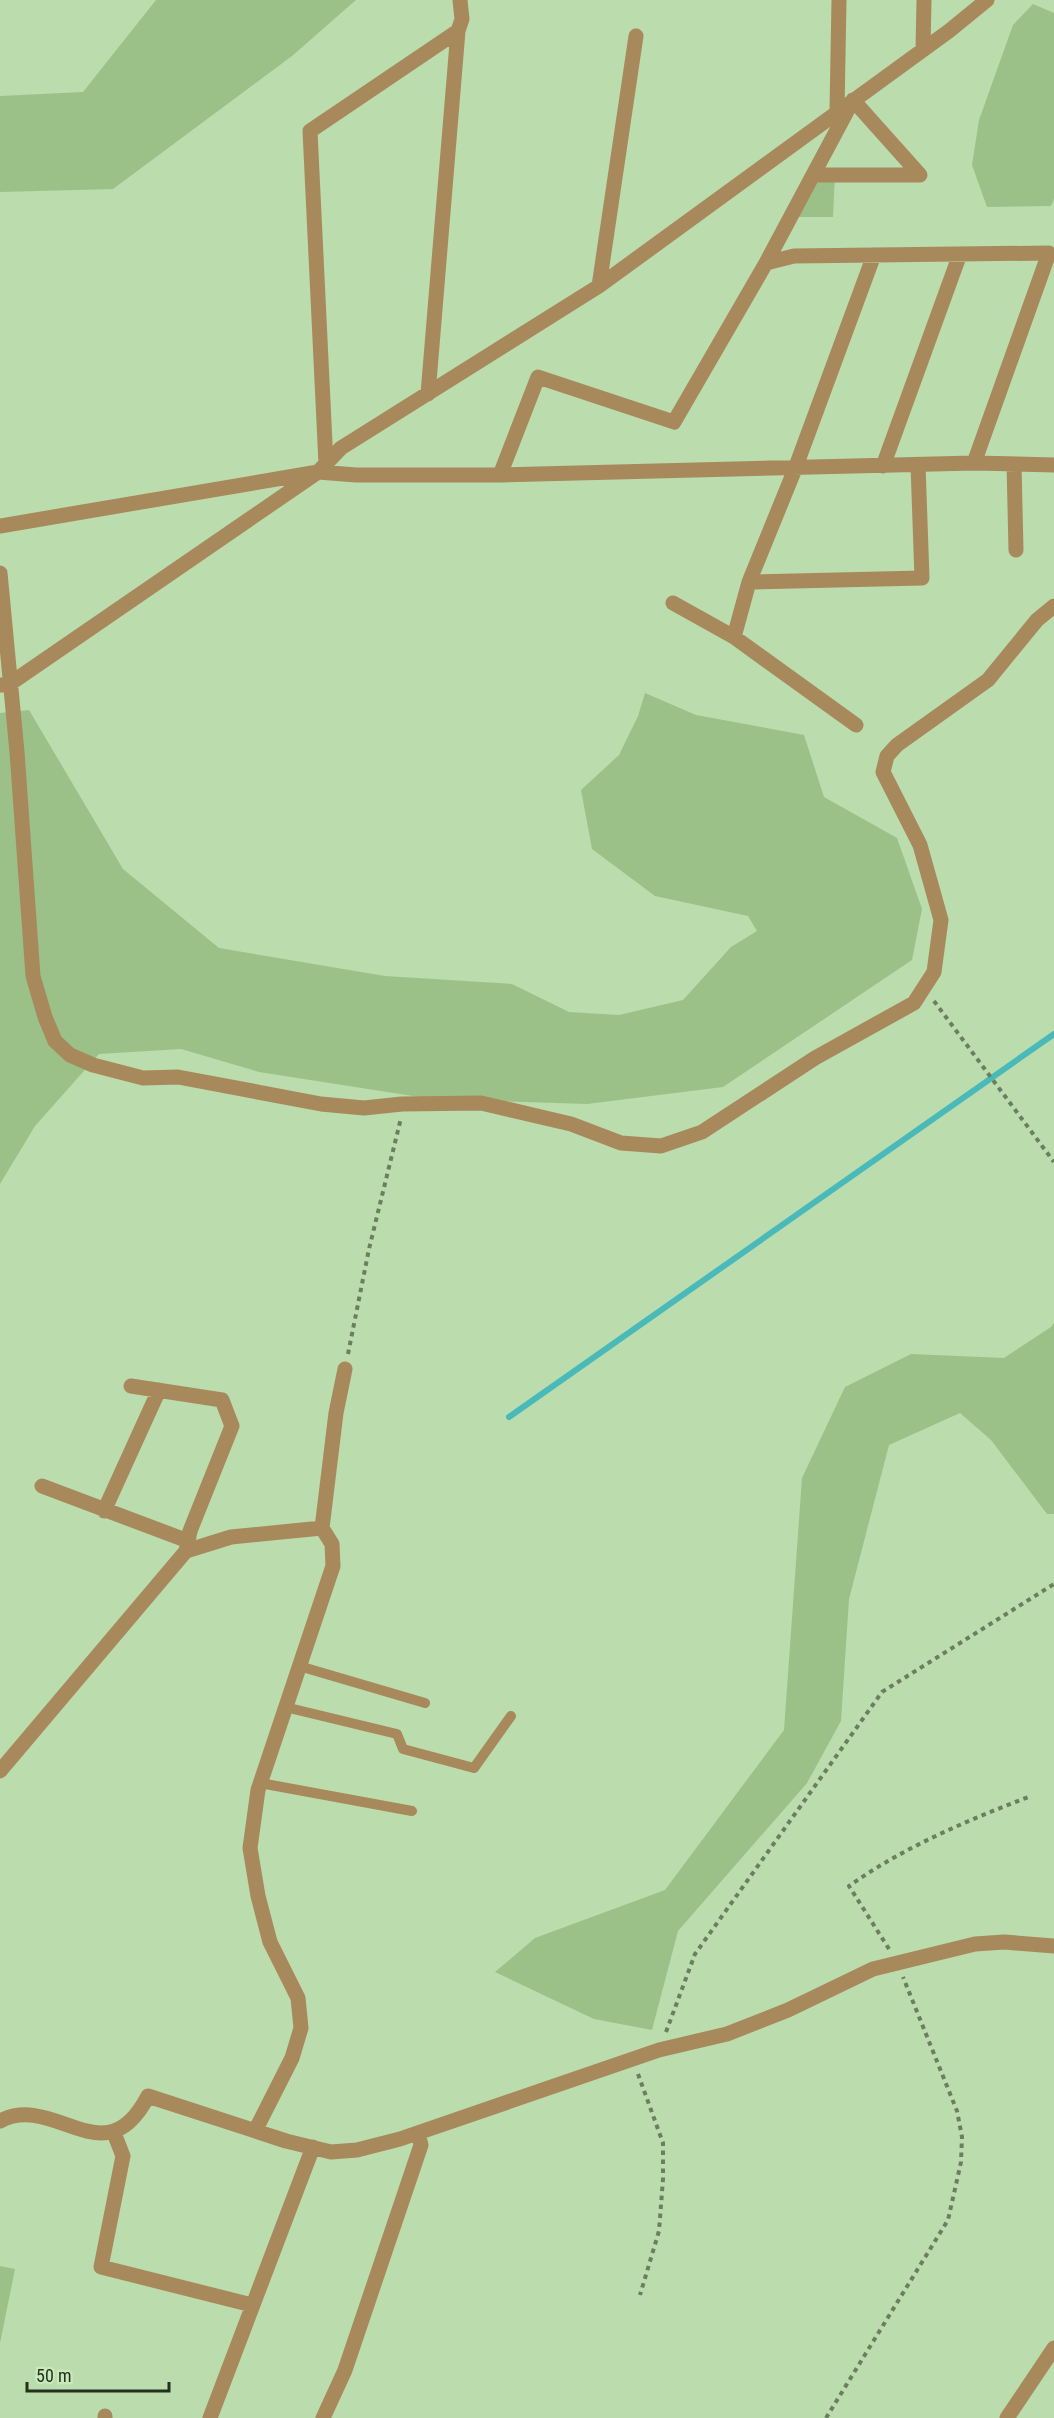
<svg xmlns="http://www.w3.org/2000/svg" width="1054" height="2418" viewBox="0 0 1054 2418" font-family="'Roboto Condensed',sans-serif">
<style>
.green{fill:#9bc189}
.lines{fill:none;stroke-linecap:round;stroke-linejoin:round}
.stream{stroke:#49b9ba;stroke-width:6}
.path{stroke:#6a7f60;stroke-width:4;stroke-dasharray:4.5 4.5;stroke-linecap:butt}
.lane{stroke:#a8895c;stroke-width:10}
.street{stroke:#a8895c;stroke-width:15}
</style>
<rect width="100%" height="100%" fill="#bbdcac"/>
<!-- green -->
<path class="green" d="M156,0H356L292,56L113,189L0,192V96L83,92Z
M1033,4L1054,13V199L1051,206L987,207L972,165L979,120L1013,25Z
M813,175H835L833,217H791Z
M645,693L696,715L804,735L824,797L897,838L922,909L912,960L723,1087L587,1104L432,1099L259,1072L181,1049L99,1054L35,1126L0,1184V713L29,710L123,869L219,948L385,976L512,984L569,1012L619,1015L683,1000L731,947L757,931L748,916L655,896L592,849L581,790L619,755L638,716Z
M1054,1323V1514H1047L991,1440L960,1413L889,1445L849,1599L841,1721L807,1783L678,1931L652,2030L594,2019L495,1972L535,1938L665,1890L784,1730L802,1478L845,1387L911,1354L1004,1358L1051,1327Z
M0,2266L15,2269L0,2343Z"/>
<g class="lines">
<!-- stream -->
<path class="stream" d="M509,1417L1054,1034"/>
<!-- path -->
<path class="path" d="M934,1001L1054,1162
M348,1354L369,1249L401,1118
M889,1949L849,1886C904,1847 968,1820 1031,1796
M666,2032L695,1954L882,1692L1054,1584
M638,2074L663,2143V2179L659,2231L640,2295
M826,2418L948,2220L961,2162L962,2137L957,2111L903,1977"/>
<!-- lane -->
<path class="lane" d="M299,1666L425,1703
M285,1707L397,1734L403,1749L474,1768L511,1716
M260,1783L412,1811"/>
<!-- street -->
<path class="street" d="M923,50L924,0
M837,111L839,0
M766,263L853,100L920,175H813
M599,286L636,36
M428,394L458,31
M326,464L310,131L458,31L462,19L460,0
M1014,464L1016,550
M883,466L960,254
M500,475L538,377L674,422L766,263L794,256L1049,253L974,463
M0,526L318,472L356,475H500L974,463L1054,465
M0,573L17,752L33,976L45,1017L55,1041L70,1055L93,1065L143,1078L178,1077L321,1104L364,1108L402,1104L481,1103L571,1124L621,1143L661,1146L702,1132L815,1058L914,1003L934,972L941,920L920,845L883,772L887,756L897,745L988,680L1037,620L1054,606
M749,582L922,578L918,465
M673,603L734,637L856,725
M734,637L749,582L795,469L874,255
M0,685L11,683L318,472L341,448L599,286L949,31L987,0
M42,1486L188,1541
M104,1511L159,1390
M322,1528L336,1413L345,1369
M186,1551L231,1537L322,1528L332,1544L333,1566L258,1790L250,1848L258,1896L270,1942L298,1998L301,2028L292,2058L255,2131
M0,1771L186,1551L190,1531L232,1426L222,1400L131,1386
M0,2121C55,2092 105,2179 148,2096L286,2141L331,2152L357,2150L400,2139L659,2050L727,2034L788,2010L873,1969L975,1944L1004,1942L1054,1946
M114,2133L123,2156L101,2267L252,2305
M105,2418V2416
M210,2418L313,2147
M323,2418L345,2370L421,2145L418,2133
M1007,2418L1054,2348"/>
</g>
<!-- scale -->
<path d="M27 2382v9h142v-9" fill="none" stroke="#25311f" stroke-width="3"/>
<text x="36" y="2382" font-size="18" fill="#25311f" stroke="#c8e9b9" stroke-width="4.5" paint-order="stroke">50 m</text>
</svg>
